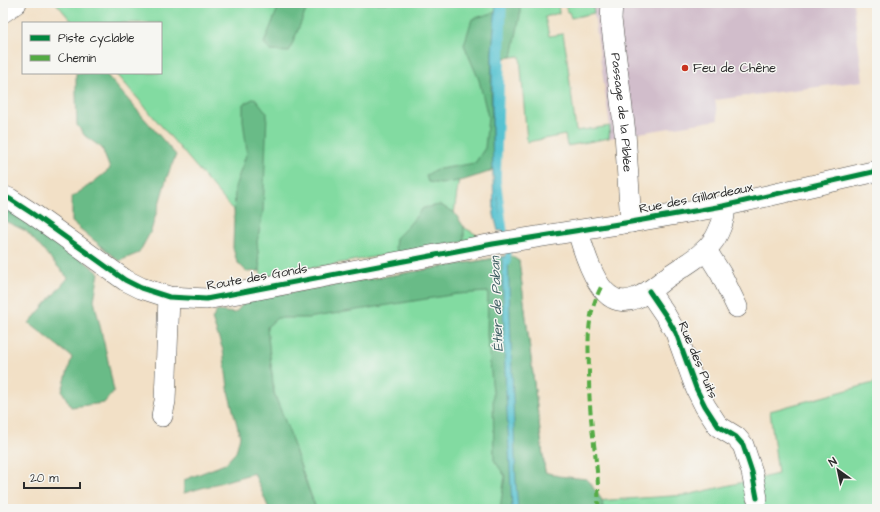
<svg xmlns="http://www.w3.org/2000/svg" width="880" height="512" viewBox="0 0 880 512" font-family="'Architects Daughter',sans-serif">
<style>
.industrial{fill:#d1bdcb}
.green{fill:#82dba1;stroke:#568366}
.forest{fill:#69bb87;stroke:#4a7359}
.water{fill:#57c3d1;stroke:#41777e}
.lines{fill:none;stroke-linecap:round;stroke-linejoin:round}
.stream{stroke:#57c3d1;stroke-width:5.5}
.minor-casing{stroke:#494642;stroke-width:22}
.minor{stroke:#fff;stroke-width:21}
.quiet{stroke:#54ab44;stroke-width:4;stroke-dasharray:8 4;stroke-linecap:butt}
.cycleway-casing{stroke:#f6f6f2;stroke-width:8}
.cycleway{stroke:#00873e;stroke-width:5}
.poi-dot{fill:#c8321e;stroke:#f6f6f2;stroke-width:1.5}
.labels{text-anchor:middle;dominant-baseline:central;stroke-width:3;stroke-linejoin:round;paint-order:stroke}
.poi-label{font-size:13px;fill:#2b2b2b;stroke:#f6f6f2;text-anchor:start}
.street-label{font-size:13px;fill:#2b2b2b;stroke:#f6f6f2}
.water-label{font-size:14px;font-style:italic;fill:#38595d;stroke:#f6f6f2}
</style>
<rect width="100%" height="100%" fill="#f6f6f2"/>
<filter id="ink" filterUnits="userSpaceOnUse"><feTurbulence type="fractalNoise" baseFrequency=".025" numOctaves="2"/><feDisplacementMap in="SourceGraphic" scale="8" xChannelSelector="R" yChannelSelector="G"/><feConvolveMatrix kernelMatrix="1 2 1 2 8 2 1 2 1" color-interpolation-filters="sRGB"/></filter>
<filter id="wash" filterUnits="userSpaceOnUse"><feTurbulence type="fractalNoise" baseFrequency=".012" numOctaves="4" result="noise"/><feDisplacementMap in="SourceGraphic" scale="16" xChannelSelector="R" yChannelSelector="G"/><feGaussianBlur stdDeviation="0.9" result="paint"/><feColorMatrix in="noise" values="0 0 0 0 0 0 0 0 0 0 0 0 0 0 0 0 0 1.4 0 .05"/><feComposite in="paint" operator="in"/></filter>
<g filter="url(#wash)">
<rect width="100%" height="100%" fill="#f2e0c6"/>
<!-- industrial -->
<path class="industrial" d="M594,3H853L863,81L715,100L718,120L609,138L610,126L593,6Z"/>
<!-- green -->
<path class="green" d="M56,3H496L498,163L460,171L453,221L482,238L261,277L256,237L116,73H161V23H73Z
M504,3H558L559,13L545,17L549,36L563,34L566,51L576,131L610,126L609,138L567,146L565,135L527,142L520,56L502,58Z
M565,3H594L593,6L594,13L571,18L569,12H567Z
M502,257L512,509H316L274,393L263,297Z
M519,261L549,504L687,495L778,474L770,411L877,382V509H516Z"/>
<!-- forest -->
<path class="forest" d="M280,3H309L289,52L270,51L264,43Z
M504,3H520V16L512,57L502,58Z
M496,12L492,52L491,87L493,169L489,172L464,180L441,184L428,182L426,176L434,170L475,163L485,148L488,117L479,80L464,45L472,19Z
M76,73H105L176,155L167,177L151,231L139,253L119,261L72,222V197L91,184L110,169L102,148L85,136L77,125L76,93Z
M255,98L267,113L263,213L257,242L260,271L247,272L237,262L233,248L235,187L247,152L243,120V104Z
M3,196L99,273L94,300L107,356L114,391L104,403L71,407L62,391L72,357L29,323L68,278L26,231L3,220Z
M440,205L454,212L464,227V242L399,253L395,248L396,238L408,226L423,208Z
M508,254L519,261L545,472L558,476L587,479L602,500L603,509H500L501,502L505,476L494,460L493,392L487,335L488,292L457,294L308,318H277L267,327L274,393L290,434L304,477L316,509H269L254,473L184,493V480L225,464L236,452L240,436L229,395L223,350L212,319L217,311L235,313L243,304L263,297L502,257Z"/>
<!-- water -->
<path class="water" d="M496,3H504L499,123L496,181L499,208L504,230L498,231L494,215L492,131V52Z
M502,257H508L516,481L518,509H512L505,374Z"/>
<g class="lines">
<!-- stream -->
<path class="stream" d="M504,3L498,180L508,254V263"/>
</g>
</g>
<g filter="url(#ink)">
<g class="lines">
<defs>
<g id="minor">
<path id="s1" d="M612,3L611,19L625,133L631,222"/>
<path d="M3,12L16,3"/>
<path d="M3,196L10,199L33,214L125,280L141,288L169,297L206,299L493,244L631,222L723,206L877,171"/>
<path d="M578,231C583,249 595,289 613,298C620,302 629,301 636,298C648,294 659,283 669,276C684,265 703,256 714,240C717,236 724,220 724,215C724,212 724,208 723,206"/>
<path d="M706,250L721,274L737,307"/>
<path d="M649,291L666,316L676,333L696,388L705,406L718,426L736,437L743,445L752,472L757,498"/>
<path d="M162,416L165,401L169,297"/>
</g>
</defs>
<!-- minor casing -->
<use href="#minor" class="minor-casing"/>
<!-- minor -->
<use href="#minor" class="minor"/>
<!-- quiet -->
<path class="quiet" d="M598,509C600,474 592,439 590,405C589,392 589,380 589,368C588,337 587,315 601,287"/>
<defs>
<path id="cycleway" d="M3,196L10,199L33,214L125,280L141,288L169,297L206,299L493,244L631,222L723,206L877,171
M649,291L666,316L676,333L696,388L705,406L718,426L736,437L743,445L752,472L757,498"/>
</defs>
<!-- cycleway casing -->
<use href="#cycleway" class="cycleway-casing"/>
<!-- cycleway -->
<use href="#cycleway" class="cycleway"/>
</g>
</g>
<!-- markers -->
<circle class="poi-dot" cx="685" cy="68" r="4"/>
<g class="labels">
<!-- poi labels -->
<g class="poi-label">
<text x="693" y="68">Feu de Chêne</text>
</g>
<!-- street labels -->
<g class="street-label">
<text stroke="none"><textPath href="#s1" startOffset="110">Passage de la Piblée</textPath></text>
<text transform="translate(696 198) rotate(-11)">Rue des Gillardeaux</text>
<text transform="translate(257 277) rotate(-10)">Route des Gonds</text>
<text transform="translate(698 360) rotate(67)">Rue des Puits</text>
</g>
<!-- water labels -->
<g class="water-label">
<text transform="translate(497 304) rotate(-92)">Étier de Paban</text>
</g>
</g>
<!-- margin -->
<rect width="880" height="512" fill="none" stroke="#f6f6f2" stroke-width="16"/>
<!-- legend -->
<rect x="22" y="22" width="140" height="52" fill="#f6f6f2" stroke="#a5a5a2"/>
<rect x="30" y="35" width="20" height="6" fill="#00873e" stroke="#a5a5a2"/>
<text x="58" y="42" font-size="12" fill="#2b2b2b">Piste cyclable</text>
<rect x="30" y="55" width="20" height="6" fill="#54ab44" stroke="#a5a5a2"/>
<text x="58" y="62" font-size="12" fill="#2b2b2b">Chemin</text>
<!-- north arrow -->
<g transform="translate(838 470) rotate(327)" stroke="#f6f6f2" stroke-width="3" paint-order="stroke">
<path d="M0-3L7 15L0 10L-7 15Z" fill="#2b2b2b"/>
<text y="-6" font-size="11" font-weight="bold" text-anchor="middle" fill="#2b2b2b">N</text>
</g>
<!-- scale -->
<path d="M24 482v6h56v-6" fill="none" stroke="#2b2b2b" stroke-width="2"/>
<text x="30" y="482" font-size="12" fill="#2b2b2b" stroke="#f6f6f2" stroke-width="3" paint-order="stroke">20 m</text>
</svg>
